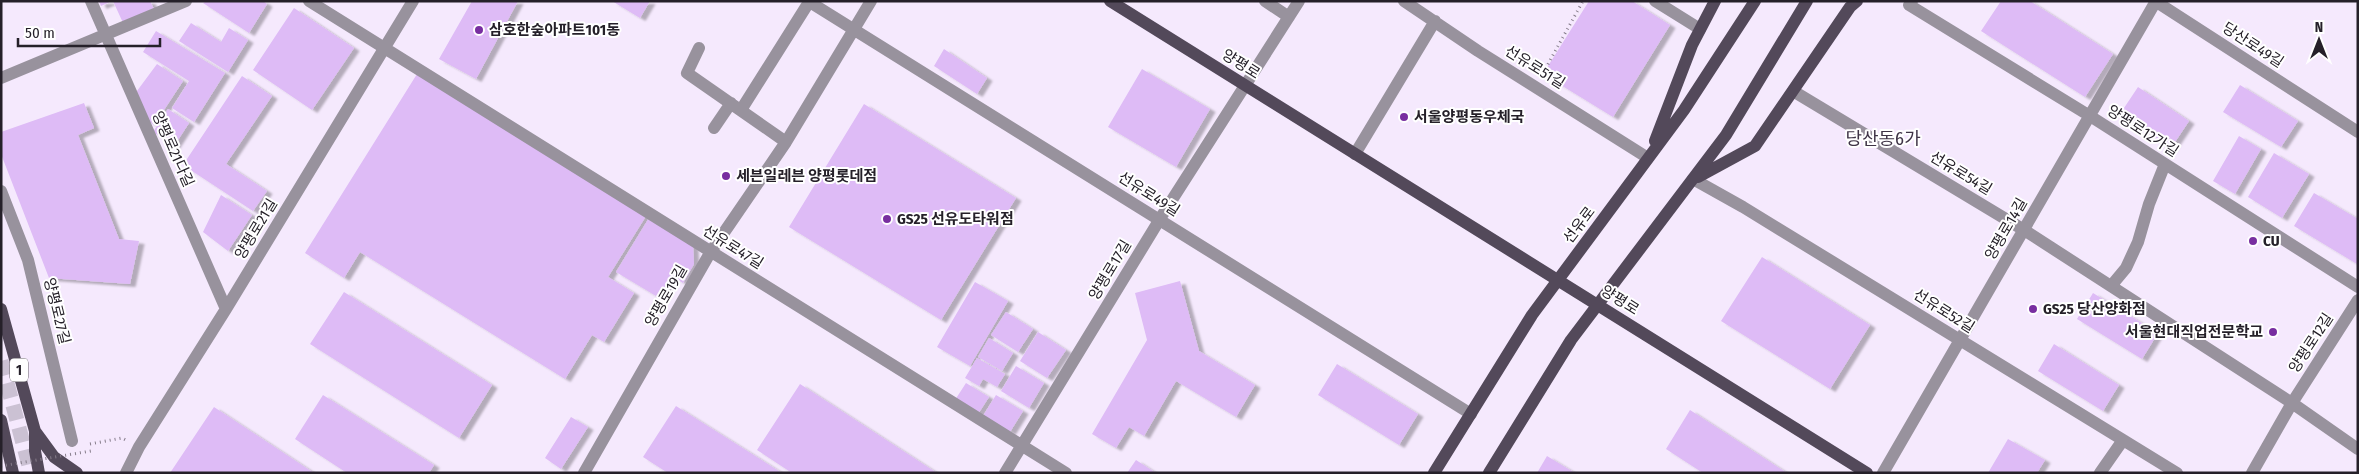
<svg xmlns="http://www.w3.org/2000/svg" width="2359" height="474" viewBox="0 0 2359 474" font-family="'Fira Sans Condensed','Noto Sans KR',sans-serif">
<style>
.building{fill:#debbf6;filter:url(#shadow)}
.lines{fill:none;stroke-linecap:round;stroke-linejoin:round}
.highway-tunnel{stroke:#cbc1d3;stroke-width:15;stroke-dasharray:15 8;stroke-linecap:butt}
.path{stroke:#867d8b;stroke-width:3;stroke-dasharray:1 4;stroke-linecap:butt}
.minor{stroke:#98929d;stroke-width:12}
.major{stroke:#53495a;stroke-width:12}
.path-bridge{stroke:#867d8b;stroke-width:3;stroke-dasharray:1 4;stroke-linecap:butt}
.poi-dot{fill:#782ea0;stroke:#fff;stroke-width:2}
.labels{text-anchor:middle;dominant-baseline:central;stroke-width:4;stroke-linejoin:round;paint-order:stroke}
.shield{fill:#fff;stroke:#666369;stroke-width:1}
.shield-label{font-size:14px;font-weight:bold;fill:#252029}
.poi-label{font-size:15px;font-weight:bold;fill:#252029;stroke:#fff;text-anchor:start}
.street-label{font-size:15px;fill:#252029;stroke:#fff}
.quarter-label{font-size:18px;fill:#3e3346;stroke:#fff}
</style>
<defs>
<filter id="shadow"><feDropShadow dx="5.5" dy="3" stdDeviation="1" flood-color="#0004"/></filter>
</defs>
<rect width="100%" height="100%" fill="#f5e9fd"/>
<!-- building -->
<path class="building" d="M99,1H112L101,6Z
M113,1H150L155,11L124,25Z
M207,1H263L267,4L249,33L203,3Z
M472,1H518L476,79L439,59Z
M612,1H650L640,18Z
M1589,1H1632L1670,25L1613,117L1543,74Z
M2001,1H2030L2113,54L2085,97L1981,31Z
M294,8L354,48L312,110L253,70Z
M191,23L221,42L229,28L248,40L228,72L179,41Z
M156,31L225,73L194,122L172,108L189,81L143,52Z
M944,49L987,78L977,94L934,66Z
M157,64L183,81L154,125L144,118L134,95Z
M1142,69L1210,109L1176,167L1108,127Z
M417,74L646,216L608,277L634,293L604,342L592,335L565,379L360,252L344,278L305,253Z
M242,76L272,96L226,164L267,191L253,211L183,165Z
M2240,85L2298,121L2281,147L2223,112Z
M2138,87L2189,121L2171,148L2120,114Z
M84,103L94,128L78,135L119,239L139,241L130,284L49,278L1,154V132Z
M864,104L1016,198L941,320L789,227Z
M168,109L189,123L174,146L153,132Z
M2239,136L2261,149L2235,194L2213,181Z
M2274,153L2309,174L2282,218L2248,197Z
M2314,193L2358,219L2357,264L2294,226Z
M221,195L252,215L228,251L203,232Z
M649,218L693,245L694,264L683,283L674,277L661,299L616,272Z
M1762,257L1870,325L1830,389L1721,321Z
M1180,281L1199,351L1255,385L1236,417L1176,381L1144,436L1129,427L1116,448L1092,434L1147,340L1135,293Z
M975,282L1008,301L970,366L937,347Z
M344,292L492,385L459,438L310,344Z
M2093,293L2158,333L2142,359L2077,319Z
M1006,312L1033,329L1018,352L991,335Z
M1038,332L1066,350L1047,378L1020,361Z
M989,338L1013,353L1002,371L978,357Z
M2054,344L2119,385L2103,411L2038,371Z
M977,358L1005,374L997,387L983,379L979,386L965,378Z
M1337,364L1418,414L1399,445L1318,395Z
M1016,366L1044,383L1029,408L1001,391Z
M966,383L989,397L978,414L955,400Z
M800,384L937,473H792L757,450Z
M323,395L434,465L429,473H347L295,439Z
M996,395L1023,411L1010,432L983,416Z
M676,406L782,473H668L643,457Z
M214,407L314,473H170Z
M1690,410L1787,473H1703L1666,449Z
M571,417L588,427L561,469L545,458Z
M2008,439L2045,460L2037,473H1988Z
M1547,456L1575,473H1537Z
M1136,460L1156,473H1127Z"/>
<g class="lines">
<!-- highway-tunnel -->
<path class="highway-tunnel" d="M1,361L31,473"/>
<!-- path -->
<path class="path" d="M1543,73L1583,1
M90,444L122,438L126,440"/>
<!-- minor -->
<path class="minor" d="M91,1L226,309
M309,1L1066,473
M808,1L1471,414
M1265,1L1289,17
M1404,1L1478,51L1648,158
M1655,1L1700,29
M1912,1L1909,5L2090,116L2358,287
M2155,1L2358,132
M699,48L687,73L786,142
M1,78L186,1
M1793,91L2024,230L2292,403L2358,449
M741,110L809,2
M714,128L731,103
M1355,154L1435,21
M1693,179L1743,207L2177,473
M1,191L28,260L72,441
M2111,286L2126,268L2138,242L2149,204L2165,164
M126,473L139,447L226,309L413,1
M584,473L710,253L786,142L871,1
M1005,473L1163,214L1299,1
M1883,473L2156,1
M2100,473L2123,440
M2252,473L2292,403L2358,300"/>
<!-- major -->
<path class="major" d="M1110,1L1867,473
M1655,141L1692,45L1715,1
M1698,177L1755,146L1850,7L1857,1
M1,309L35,431V451L39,473
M1,420L13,473
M35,431L54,457L77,473
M1434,473L1532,315L1684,110L1755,1
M1489,473L1571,340L1726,135L1807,1"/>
<!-- path-bridge -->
<path class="path-bridge" d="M1,466L91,451"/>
</g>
<!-- markers -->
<g class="poi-dot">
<circle cx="479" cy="30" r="5"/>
<circle cx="1404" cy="117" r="5"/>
<circle cx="726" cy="176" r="5"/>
<circle cx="887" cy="219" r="5"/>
<circle cx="2253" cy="241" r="5"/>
<circle cx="2033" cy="309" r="5"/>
<circle cx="2273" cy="332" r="5"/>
</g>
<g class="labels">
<!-- shield labels -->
<rect class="shield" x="10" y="358.5" width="18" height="23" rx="4"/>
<g class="shield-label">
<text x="19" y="370">1</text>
</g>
<!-- poi labels -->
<g class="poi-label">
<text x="489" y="30">삼호한숲아파트101동</text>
<text x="1414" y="117">서울양평동우체국</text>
<text x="736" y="176">세븐일레븐 양평롯데점</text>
<text x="897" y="219">GS25 선유도타워점</text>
<text x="2263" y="241">CU</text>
<text x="2043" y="309">GS25 당산양화점</text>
<text x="2263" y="332" text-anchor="end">서울현대직업전문학교</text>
</g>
<!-- street labels -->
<g class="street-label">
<text transform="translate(2253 45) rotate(33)">당산로49길</text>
<text transform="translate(1241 64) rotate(32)">양평로</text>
<text transform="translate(1535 67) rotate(32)">선유로51길</text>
<text transform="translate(2143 131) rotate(33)">양평로12가길</text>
<text transform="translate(173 149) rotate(66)">양평로21다길</text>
<text transform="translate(1961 173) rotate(31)">선유로54길</text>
<text transform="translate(1149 194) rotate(32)">선유로49길</text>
<text transform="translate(1579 225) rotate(-53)">선유로</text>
<text transform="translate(256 229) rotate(-59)">양평로21길</text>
<text transform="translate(2006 229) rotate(-60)">양평로14길</text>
<text transform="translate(733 247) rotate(32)">선유로47길</text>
<text transform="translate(1110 270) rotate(-59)">양평로17길</text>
<text transform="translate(666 296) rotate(-60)">양평로19길</text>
<text transform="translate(1620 300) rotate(32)">양평로</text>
<text transform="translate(57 311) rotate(76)">양평로27길</text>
<text transform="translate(1944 311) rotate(32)">선유로52길</text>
<text transform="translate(2311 343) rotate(-57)">양평로12길</text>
</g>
<!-- quarter labels -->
<g class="quarter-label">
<text x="1883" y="139">당산동6가</text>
</g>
</g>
<!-- border -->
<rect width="2359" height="474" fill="none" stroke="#252029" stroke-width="5"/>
<!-- north arrow -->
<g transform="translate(2319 40)" stroke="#ffffff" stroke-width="4" paint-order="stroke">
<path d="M0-4L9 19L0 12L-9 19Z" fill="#252029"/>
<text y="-8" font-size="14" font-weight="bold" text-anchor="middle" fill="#252029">N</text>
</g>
<!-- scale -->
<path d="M18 38v8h142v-8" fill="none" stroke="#252029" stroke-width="2.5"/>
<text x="25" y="38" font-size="15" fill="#252029" stroke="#ffffff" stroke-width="4" paint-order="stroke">50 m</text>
</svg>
